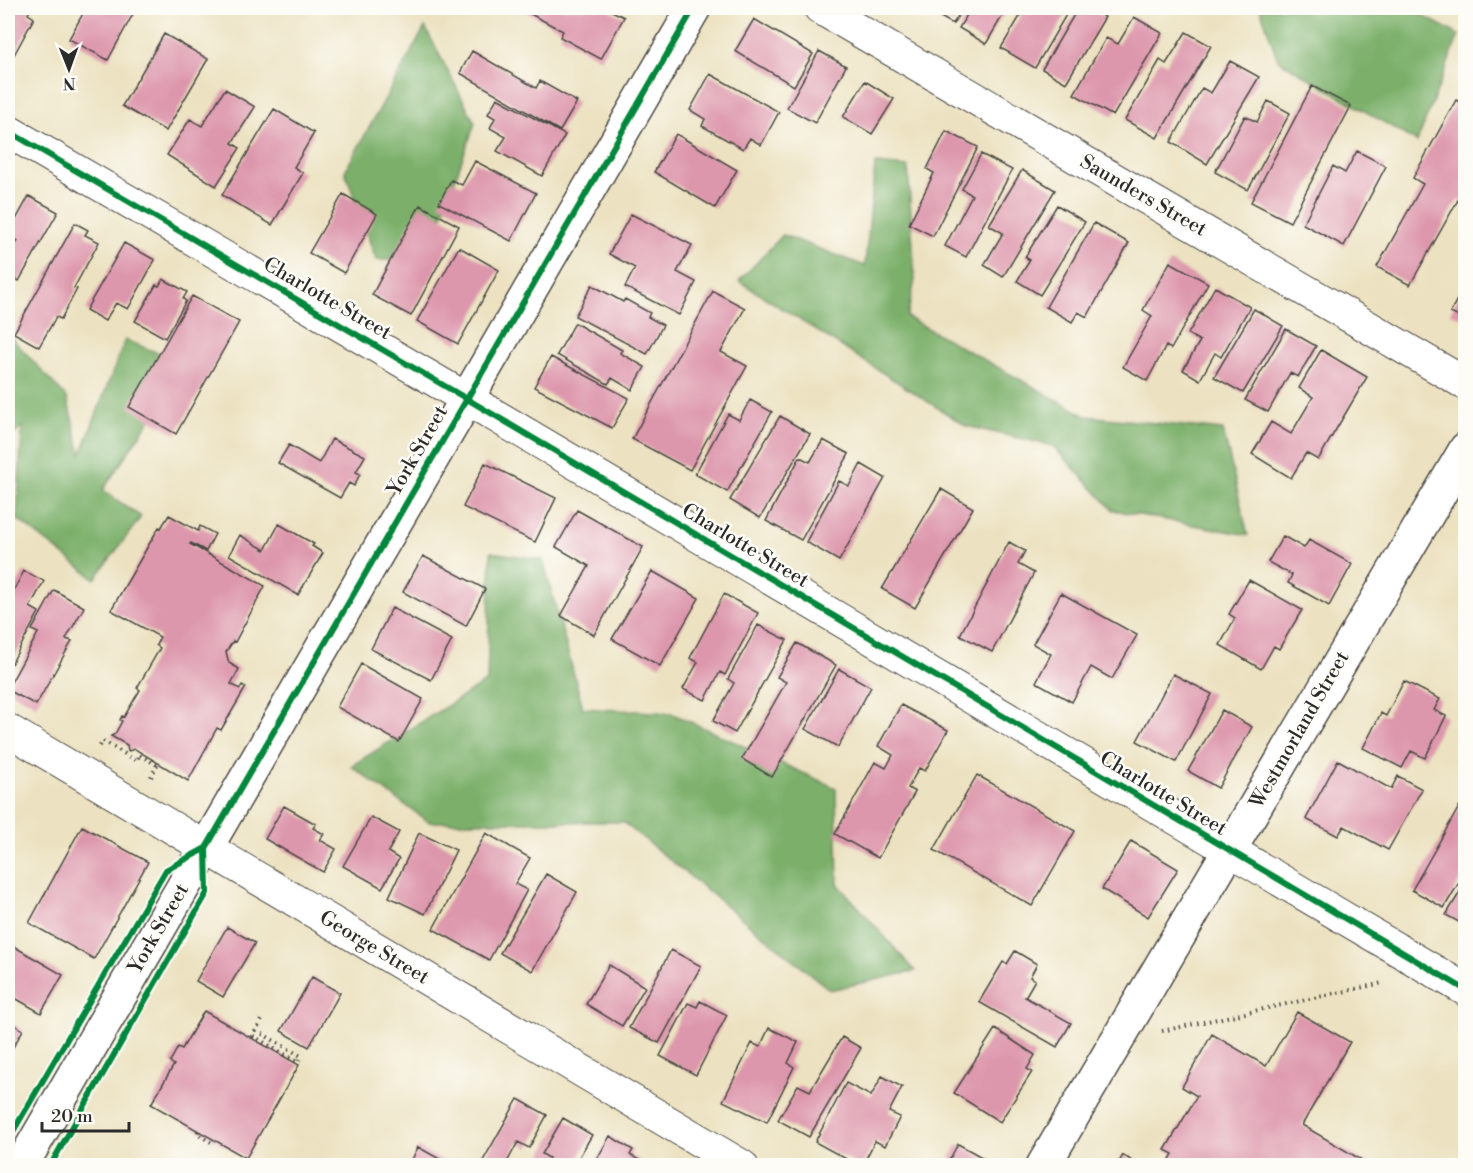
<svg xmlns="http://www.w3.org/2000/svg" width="1473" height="1173" viewBox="0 0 1473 1173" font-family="'Libre Bodoni',serif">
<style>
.forest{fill:#7cb06b;stroke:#546e4b;stroke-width:1.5}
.building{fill:#dd97ac}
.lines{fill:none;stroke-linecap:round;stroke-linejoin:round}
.minor-casing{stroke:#484642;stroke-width:34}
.tertiary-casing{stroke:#484642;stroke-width:36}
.path{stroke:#484642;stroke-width:4;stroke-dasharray:1.5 4.5;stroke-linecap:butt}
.minor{stroke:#fff;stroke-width:32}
.tertiary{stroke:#fff;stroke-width:33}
.cycleway-casing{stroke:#fdfcf7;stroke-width:10}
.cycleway{stroke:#00873e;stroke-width:6}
.labels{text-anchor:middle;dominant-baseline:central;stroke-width:5;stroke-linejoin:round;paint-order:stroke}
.street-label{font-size:20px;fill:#2b2b2b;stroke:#fdfcf7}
</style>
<rect width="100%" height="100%" fill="#fdfcf7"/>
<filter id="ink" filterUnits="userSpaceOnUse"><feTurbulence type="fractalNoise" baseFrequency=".0167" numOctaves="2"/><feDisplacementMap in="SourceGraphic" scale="12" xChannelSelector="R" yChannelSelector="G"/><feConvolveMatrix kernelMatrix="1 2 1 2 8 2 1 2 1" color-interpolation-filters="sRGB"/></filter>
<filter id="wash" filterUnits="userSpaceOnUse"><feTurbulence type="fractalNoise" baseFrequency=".008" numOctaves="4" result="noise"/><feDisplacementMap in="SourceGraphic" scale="24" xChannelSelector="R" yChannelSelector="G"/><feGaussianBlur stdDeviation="1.35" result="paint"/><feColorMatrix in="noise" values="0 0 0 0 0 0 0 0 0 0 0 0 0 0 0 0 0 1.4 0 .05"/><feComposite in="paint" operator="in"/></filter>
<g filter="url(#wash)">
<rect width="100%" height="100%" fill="#ece2c1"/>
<!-- forest -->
<path class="forest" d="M1260,8H1409L1459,35L1417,142L1278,60Z
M425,27L475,123L426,261L376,260L345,171Z
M875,164L908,167L915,280L907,317L1086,416L1223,430L1248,535L1113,510L1053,446L966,426L739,281L783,235L865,266Z
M8,334L67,398L81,454L125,340L187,364L103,490L141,517L95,579L17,519L22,427L8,440Z
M491,552L543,560L583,708L671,713L836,788L838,884L915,971L830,990L623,822H429L351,766L487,681Z"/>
<g id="blocks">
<!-- building -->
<path class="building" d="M8,8H31L28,14L34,18L8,66Z
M86,8H126L125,9L133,14L108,60L69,39Z
M519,8H606L624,17L601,59L560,37L563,31Z
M924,8H963L953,24Z
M971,8H1007L986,44L959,28Z
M1025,8H1070L1035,68L1001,48Z
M1078,8H1088L1105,17L1066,83L1042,69Z
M1134,17L1162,33L1113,116L1074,94L1106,38L1118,44Z
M754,19L813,54L794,86L735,51Z
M1186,32L1211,46L1157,138L1125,120L1160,60L1166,64Z
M164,34L208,59L166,131L122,106Z
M472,51L536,88L540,81L577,102L560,131L460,73Z
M819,51L846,66L815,123L787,108Z
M1230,61L1259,77L1207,164L1171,142L1202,88L1211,93Z
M710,74L779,112L761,145L750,138L743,149L702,126L705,119L690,110Z
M865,81L894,99L872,134L843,117Z
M1312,86L1351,106L1290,222L1251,202Z
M225,89L255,107L232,143L240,148L216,186L167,155L190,119L202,126Z
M497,98L565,135L542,176L497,151L506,137L490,128L495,118L488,114Z
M1456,100L1466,105V204L1458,200L1410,285L1377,267L1423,184L1413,178Z
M1268,101L1290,113L1248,190L1215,172L1245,116L1257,122Z
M274,109L314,133L294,167L303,173L272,225L222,195Z
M946,131L978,147L933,236L909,224L934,173L927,169Z
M676,134L737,170L715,208L654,172Z
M1357,151L1386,166L1344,246L1303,224L1333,166L1345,173Z
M981,154L1012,170L966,257L945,246L972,195L962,189Z
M475,161L536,193L511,241L439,203L451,180L462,185Z
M1022,170L1055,190L1003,277L984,265L1003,233L989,225Z
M343,194L377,214L344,273L309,253Z
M29,196L58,212L19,281L8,275V243L14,247L18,241L8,234Z
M420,205L459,226L411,316L372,295Z
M1057,205L1085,222L1040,295L1017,281L1030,260L1025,257Z
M631,214L692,245L677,272L696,282L679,315L625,287L635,268L609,254Z
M75,223L88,230L85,235L99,242L74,288L77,289L61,319L56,317L39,347L14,333Z
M1094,223L1129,243L1087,317L1078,312L1072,322L1046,307Z
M124,243L155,260L128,309L116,303L105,321L86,310Z
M459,247L499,270L458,344L417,321Z
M1170,262L1208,283L1171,349L1166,346L1147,381L1123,367L1152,316L1143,310Z
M163,279L187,292L183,299L186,301L165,338L135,321L156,285L159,286Z
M1466,282V320L1450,313Z
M592,285L623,302L625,299L650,313L648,317L663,325L647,354L575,316Z
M1215,287L1250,307L1221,357L1215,353L1200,380L1183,370L1200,341L1188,334Z
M713,291L745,308L721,352L747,366L690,470L632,439Z
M192,296L239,322L176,434L129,407Z
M1254,309L1283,326L1243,393L1214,377Z
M575,323L622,350L620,353L645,367L632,390L612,378L608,384L557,355Z
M1286,329L1316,346L1298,377L1290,373L1268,412L1245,400Z
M1321,350L1367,377L1318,460L1306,453L1291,478L1252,454L1271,422L1291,434L1313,397L1299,388Z
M551,357L629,398L612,428L534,387Z
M750,400L772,412L727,492L695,474L728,414L739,420Z
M780,416L810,434L760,518L730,500Z
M332,439L365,456L356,472L360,474L354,486L349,483L340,498L278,463L289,445L319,463Z
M823,440L849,454L801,540L766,521L800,457L810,462Z
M485,463L556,498L535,542L463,507Z
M861,464L885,478L839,561L806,542L839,481L849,486Z
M941,489L973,508L915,608L882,589Z
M577,510L643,547L594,635L561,616L589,566L556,547Z
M169,515L198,531L200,526L215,534L206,551L191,543L190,544L265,586L235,642L233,641L226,652L229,663L239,669L231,684L240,689L242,685L246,687L221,730L217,728L188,781L135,749L128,751L127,745L111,736L115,734L122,721L120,720L122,716L124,717L140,690L137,688L160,648L156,645L160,637L111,610L159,527L161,528Z
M279,524L314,544L312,546L323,553L298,595L229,555L240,535L265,550Z
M1283,536L1304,548L1309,540L1352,564L1329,606L1288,583L1292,575L1268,562Z
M1009,542L1025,551L1018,564L1034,573L992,652L960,635Z
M423,556L485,589L466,626L403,592Z
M24,571L44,581L30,607L39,612L8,670V601Z
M652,571L699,598L660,666L612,639Z
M1249,580L1302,610L1279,649L1274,646L1261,669L1220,645L1235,618L1229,614Z
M54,590L84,607L66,639L72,641L36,705L8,690V688L38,633L32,630Z
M1061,593L1137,635L1112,679L1091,667L1072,702L1036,682L1051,654L1033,644Z
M724,594L758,613L725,675L720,672L705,700L683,689L698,662L690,658Z
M392,608L452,640L431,680L371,649Z
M758,625L787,640L735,733L713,721L734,683L728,679Z
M797,643L836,665L772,777L742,759L786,682L777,677Z
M361,664L423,699L399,742L337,707Z
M839,669L871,687L838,747L805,729Z
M1173,674L1212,694L1176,762L1137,741Z
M1404,681L1440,699L1434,710L1446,716L1425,758L1411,751L1402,768L1363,748L1381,713L1386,716Z
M901,705L948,730L925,771L919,768L908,788L915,792L878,858L835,834L875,762L886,768L893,755L878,746Z
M1222,710L1252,727L1218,788L1188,771Z
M1338,760L1391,789L1398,776L1422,789L1388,850L1344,826L1338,836L1306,819Z
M977,775L1075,831L1032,906L934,850Z
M1463,800L1466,802V871L1444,908L1412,890Z
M284,806L316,824L313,828L324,834L320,840L336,849L323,872L265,839Z
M371,817L399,832L388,852L399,859L382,888L343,866Z
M82,826L148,862L94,959L29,923Z
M419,833L456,850L425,914L389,897Z
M486,833L530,858L515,884L527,890L489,960L433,929Z
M1131,841L1178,869L1148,917L1102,889Z
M546,874L577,892L532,971L500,953Z
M1466,882V926L1446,915Z
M227,927L255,943L223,997L196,981Z
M8,943L63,975L41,1013L8,994Z
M671,950L701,966L659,1043L629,1028Z
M1015,951L1037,964L1030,977L1035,980L1025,997L1071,1023L1057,1047L979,1002L1003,962L1007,964Z
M609,965L645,987L622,1026L586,1004Z
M312,977L340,993L309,1047L281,1031Z
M700,1001L727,1015L696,1075L660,1056L688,1003L697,1007Z
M204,1011L299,1065L246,1158L151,1104L174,1065L170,1062L178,1047L182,1049Z
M1297,1012L1350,1042L1302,1125L1372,1166H1191L1184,1162L1181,1166H1166L1173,1154L1165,1150L1197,1096L1182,1087L1212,1034L1266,1066Z
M8,1021L23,1030L8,1056Z
M769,1028L798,1042L788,1063L794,1067L767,1122L723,1101L752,1043L760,1047Z
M995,1029L1035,1055L1027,1069L1032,1072L1000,1122L954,1093Z
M842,1037L861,1048L809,1137L778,1120L798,1085L810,1091Z
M882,1076L902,1087L889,1112L900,1117L885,1146L875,1141L862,1166H859L815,1142L846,1083L871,1096Z
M518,1099L547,1115L529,1148L518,1142L505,1166H480Z
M563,1118L592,1135L574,1166H544L549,1158L542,1154Z
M610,1136L633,1150L630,1155L643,1162L641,1166H593Z
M958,1144L998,1166H946Z
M418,1147L452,1166H409Z
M1123,1155L1140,1166H1117Z"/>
</g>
</g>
<g filter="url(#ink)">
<use href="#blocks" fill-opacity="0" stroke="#484642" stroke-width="1.5"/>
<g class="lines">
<defs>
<path id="minor" d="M820,8L1466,384
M8,131L467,399L1466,990
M8,730L742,1166"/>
<path id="tertiary" d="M21,1166L694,8
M1043,1166L1466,449"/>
</defs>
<!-- minor casing -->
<use href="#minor" class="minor-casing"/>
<!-- tertiary casing -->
<use href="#tertiary" class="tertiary-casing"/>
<!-- path -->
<path class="path" d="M100,746L103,741L137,761L139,755
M140,755L157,765
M151,777L158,763
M1162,1031L1383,983
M253,1036L298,1062L301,1056L259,1032
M252,1037L262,1020
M198,1131L197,1134L211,1142"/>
<!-- minor -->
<use href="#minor" class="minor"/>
<!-- tertiary -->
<use href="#tertiary" class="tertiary"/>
<defs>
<path id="cycleway" d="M8,131L467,399L1466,990
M206,848L694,8
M8,1140L166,870L206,848L207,893L50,1166"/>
</defs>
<!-- cycleway casing -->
<use href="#cycleway" class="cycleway-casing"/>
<!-- cycleway -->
<use href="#cycleway" class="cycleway"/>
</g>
</g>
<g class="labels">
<!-- street labels -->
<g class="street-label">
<text transform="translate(1143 196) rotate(30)">Saunders Street</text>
<text transform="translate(327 299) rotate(30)">Charlotte Street</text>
<text transform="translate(418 451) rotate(-60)">York Street</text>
<text transform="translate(745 546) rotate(31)">Charlotte Street</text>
<text transform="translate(1300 730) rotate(-60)">Westmorland Street</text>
<text transform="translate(1163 794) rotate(31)">Charlotte Street</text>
<text transform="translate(159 929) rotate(-60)">York Street</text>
<text transform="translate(374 948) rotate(31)">George Street</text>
</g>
</g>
<!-- margin -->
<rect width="1473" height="1173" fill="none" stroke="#fdfcf7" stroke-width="30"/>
<!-- north arrow -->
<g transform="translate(69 69) rotate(179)" stroke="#fdfcf7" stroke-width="4.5" paint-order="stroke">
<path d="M0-4.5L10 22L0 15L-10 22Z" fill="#2b2b2b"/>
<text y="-9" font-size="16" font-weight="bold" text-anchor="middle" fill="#2b2b2b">N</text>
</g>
<!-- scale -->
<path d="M42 1122v9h87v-9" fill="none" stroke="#2b2b2b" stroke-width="3"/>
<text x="51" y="1122" font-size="18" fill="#2b2b2b" stroke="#fdfcf7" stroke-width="4.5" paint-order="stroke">20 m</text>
</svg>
